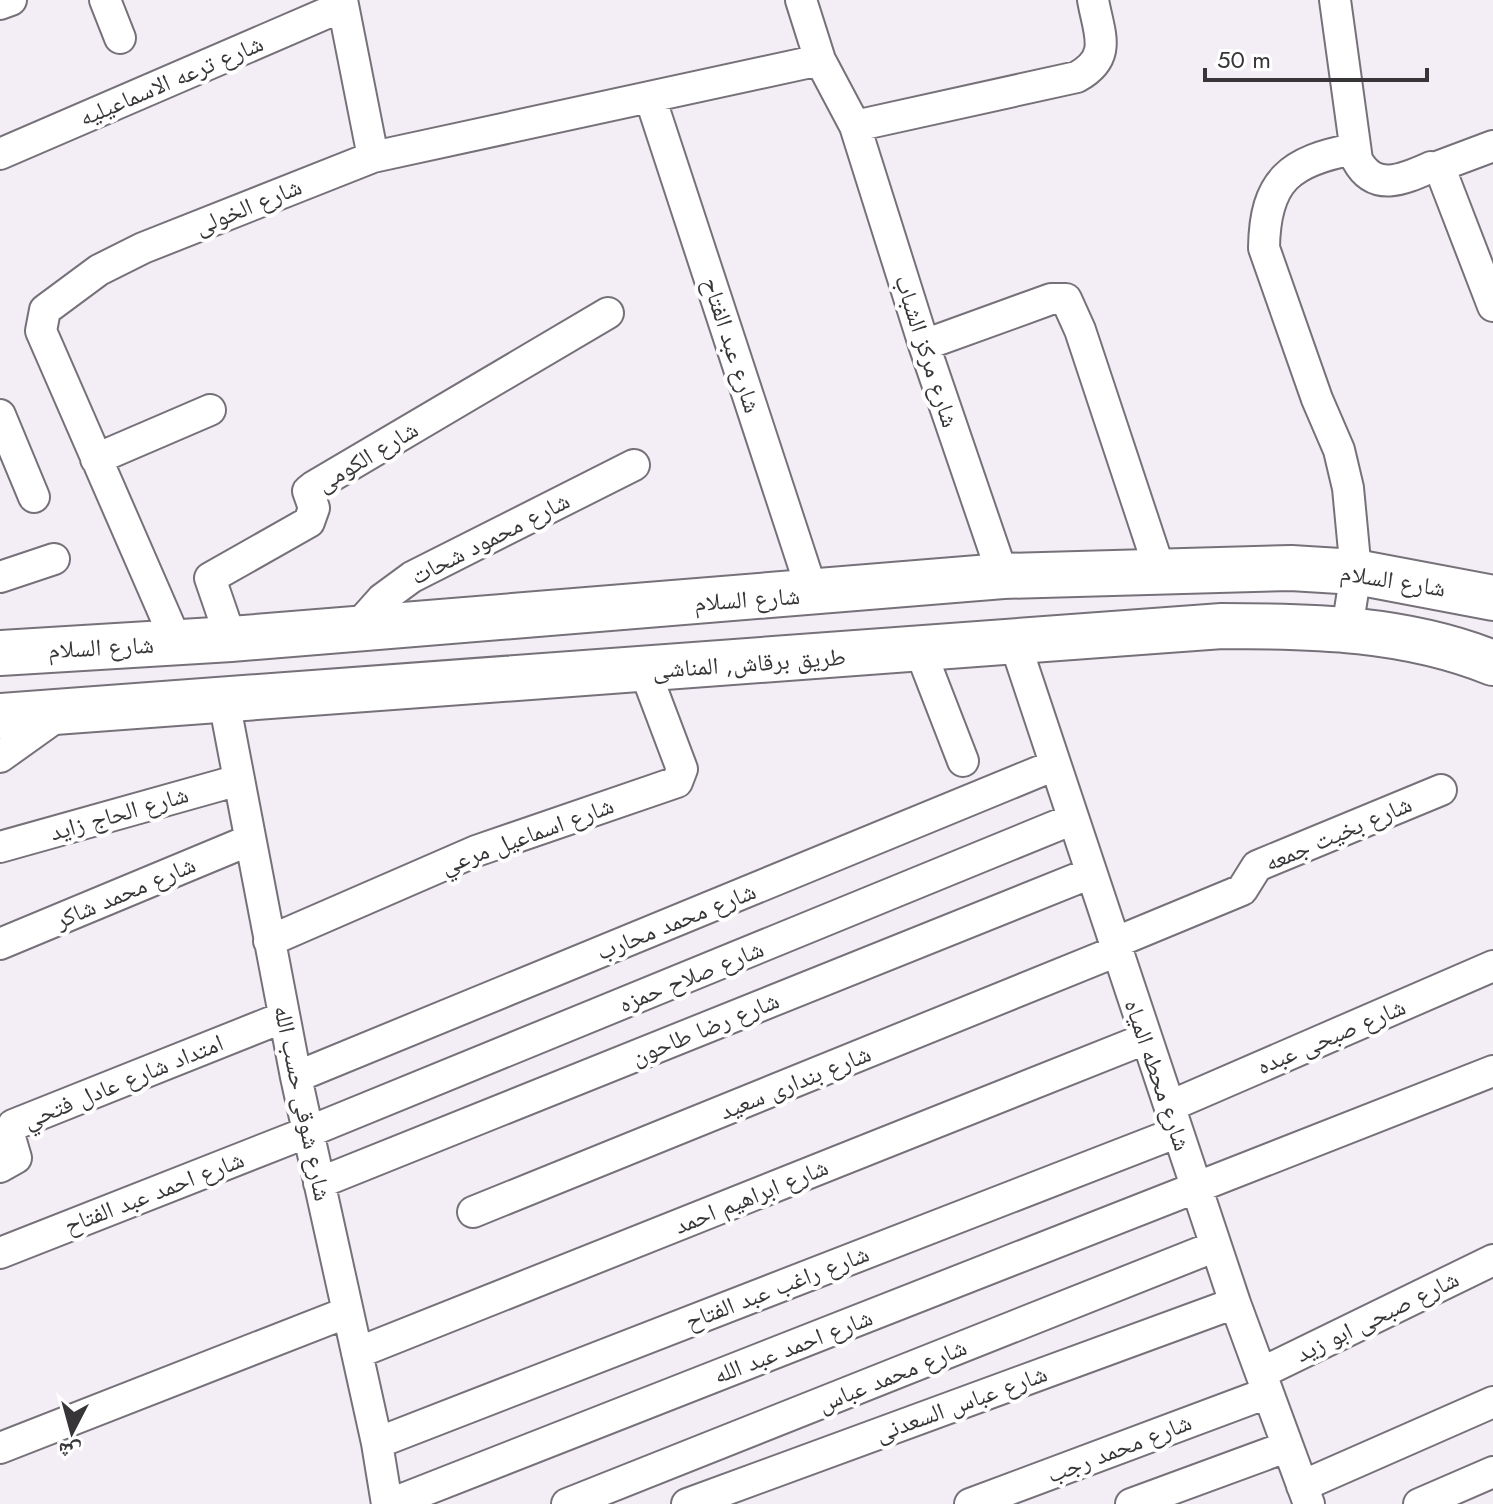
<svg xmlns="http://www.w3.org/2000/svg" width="1493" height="1504" viewBox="0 0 1493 1504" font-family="Jost,'Noto Naskh Arabic',sans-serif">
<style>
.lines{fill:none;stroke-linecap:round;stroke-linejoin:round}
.street-casing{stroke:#767179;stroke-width:34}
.secondary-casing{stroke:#767179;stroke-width:48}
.street{stroke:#fff;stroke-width:30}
.secondary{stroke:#fff;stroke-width:44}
.labels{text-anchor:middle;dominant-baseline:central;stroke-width:8;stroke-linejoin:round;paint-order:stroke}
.street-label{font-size:24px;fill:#373538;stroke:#fff}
</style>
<rect width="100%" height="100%" fill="#f3edf6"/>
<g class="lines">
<defs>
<path id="street" d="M105,0L120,38
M342,0L373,157
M801,0L820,60L855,126L924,345L1003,576
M1335,0L1357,160C1375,193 1404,179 1431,167L1441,171L1493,306
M0,4L11,0
M650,97L813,594
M855,126L1077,77C1113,57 1099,34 1093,0
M0,154L343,6
M1437,167L1493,146
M924,345L1051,299H1066L1080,330L1160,571
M0,415L34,497
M96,459L210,410
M0,577L54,559
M357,627L382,599L412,577L634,465
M1347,629L1356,572L1348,488L1339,450L1317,399L1264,248C1265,180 1290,161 1354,149
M231,639L210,578L309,522L314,508L308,491L313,487L608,313
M177,643L41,331L45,310L99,270L143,248L373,157L820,60
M1015,643L1235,1303L1309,1504
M920,650L963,761
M224,701L296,1077L377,1443L387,1504
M0,757L63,712
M0,847L239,780
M269,941L476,851L677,782L682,769L645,671
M1114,943L1242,890L1257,866L1441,790
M0,944L250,840
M296,1077L1055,765
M1170,1106L1493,966
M0,1167L16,1158L9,1134L13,1125L284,1017
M319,1183L1091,873
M473,1212L1117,951
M0,1253L308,1132L1073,819
M357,1353L1145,1039
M1261,1373L1493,1260
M377,1443L1178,1132
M0,1448L348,1312
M1302,1486L1493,1402
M390,1504L1493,1071
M567,1504L1216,1246
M687,1504L1235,1303
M970,1504L1267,1393
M1131,1504L1286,1447
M1419,1504L1493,1472"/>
<path id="secondary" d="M0,653L231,639L1003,576L1291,568L1356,572L1493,598
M0,716L1222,626C1315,626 1406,628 1493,663"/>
</defs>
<!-- street casing -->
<use href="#street" class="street-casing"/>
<!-- secondary casing -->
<use href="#secondary" class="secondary-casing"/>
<!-- street -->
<use href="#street" class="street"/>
<!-- secondary -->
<use href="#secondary" class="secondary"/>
</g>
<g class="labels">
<!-- street labels -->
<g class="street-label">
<text transform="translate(171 80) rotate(-23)">شارع ترعه الاسماعيليه</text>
<text transform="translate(248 206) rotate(-22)">شارع الخولى</text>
<text transform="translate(732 345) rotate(72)">شارع عبد الفتاح</text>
<text transform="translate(927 351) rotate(72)">شارع مركز الشباب</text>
<text transform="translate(367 456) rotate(-31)">شارع الكومى</text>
<text transform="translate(490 538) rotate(-27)">شارع محمود شحات</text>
<text transform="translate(1393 580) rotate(9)">شارع السلام</text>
<text transform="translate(747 599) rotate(-4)">شارع السلام</text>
<text transform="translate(101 647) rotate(-3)">شارع السلام</text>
<text transform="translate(749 663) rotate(-4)">طريق برقاش, المناشى</text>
<text transform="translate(119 813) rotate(-16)">شارع الحاج زايد</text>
<text transform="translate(1338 833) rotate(-23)">شارع بخيت جمعه</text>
<text transform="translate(527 835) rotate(-20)">شارع اسماعيل مرعي</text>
<text transform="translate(125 892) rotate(-23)">شارع محمد شاكر</text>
<text transform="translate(676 921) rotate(-22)">شارع محمد محارب</text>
<text transform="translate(691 976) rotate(-22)">شارع صلاح حمزه</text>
<text transform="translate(705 1028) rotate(-22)">شارع رضا طاحون</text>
<text transform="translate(1331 1036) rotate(-23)">شارع صبحى عبده</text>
<text transform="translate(1158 1075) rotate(71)">شارع محطه المياه</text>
<text transform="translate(123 1081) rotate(-22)">امتداد شارع عادل فتحي</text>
<text transform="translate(795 1082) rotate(-22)">شارع بندارى سعيد</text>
<text transform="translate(303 1103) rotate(78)">شارع شوقى حسب الله</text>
<text transform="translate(154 1192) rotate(-21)">شارع احمد عبد الفتاح</text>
<text transform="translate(751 1196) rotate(-22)">شارع ابراهيم احمد</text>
<text transform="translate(777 1287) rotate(-21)">شارع راغب عبد الفتاح</text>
<text transform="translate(1377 1316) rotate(-26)">شارع صبحى ابو زيد</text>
<text transform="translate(793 1346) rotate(-21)">شارع احمد عبد الله</text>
<text transform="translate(892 1375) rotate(-22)">شارع محمد عباس</text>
<text transform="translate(961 1403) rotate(-20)">شارع عباس السعدنى</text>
<text transform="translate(1119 1448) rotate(-21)">شارع محمد رجب</text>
</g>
</g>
<!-- north arrow -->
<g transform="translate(72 1432) rotate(186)" stroke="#ffffff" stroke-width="6" paint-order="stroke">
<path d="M0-6L14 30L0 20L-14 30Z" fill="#373538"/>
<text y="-12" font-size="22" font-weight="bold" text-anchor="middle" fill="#373538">ش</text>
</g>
<!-- scale -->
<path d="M1205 68v12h222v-12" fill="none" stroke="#373538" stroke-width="4"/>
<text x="1217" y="68" font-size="24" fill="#373538" stroke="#ffffff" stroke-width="6" paint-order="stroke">50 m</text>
</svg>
